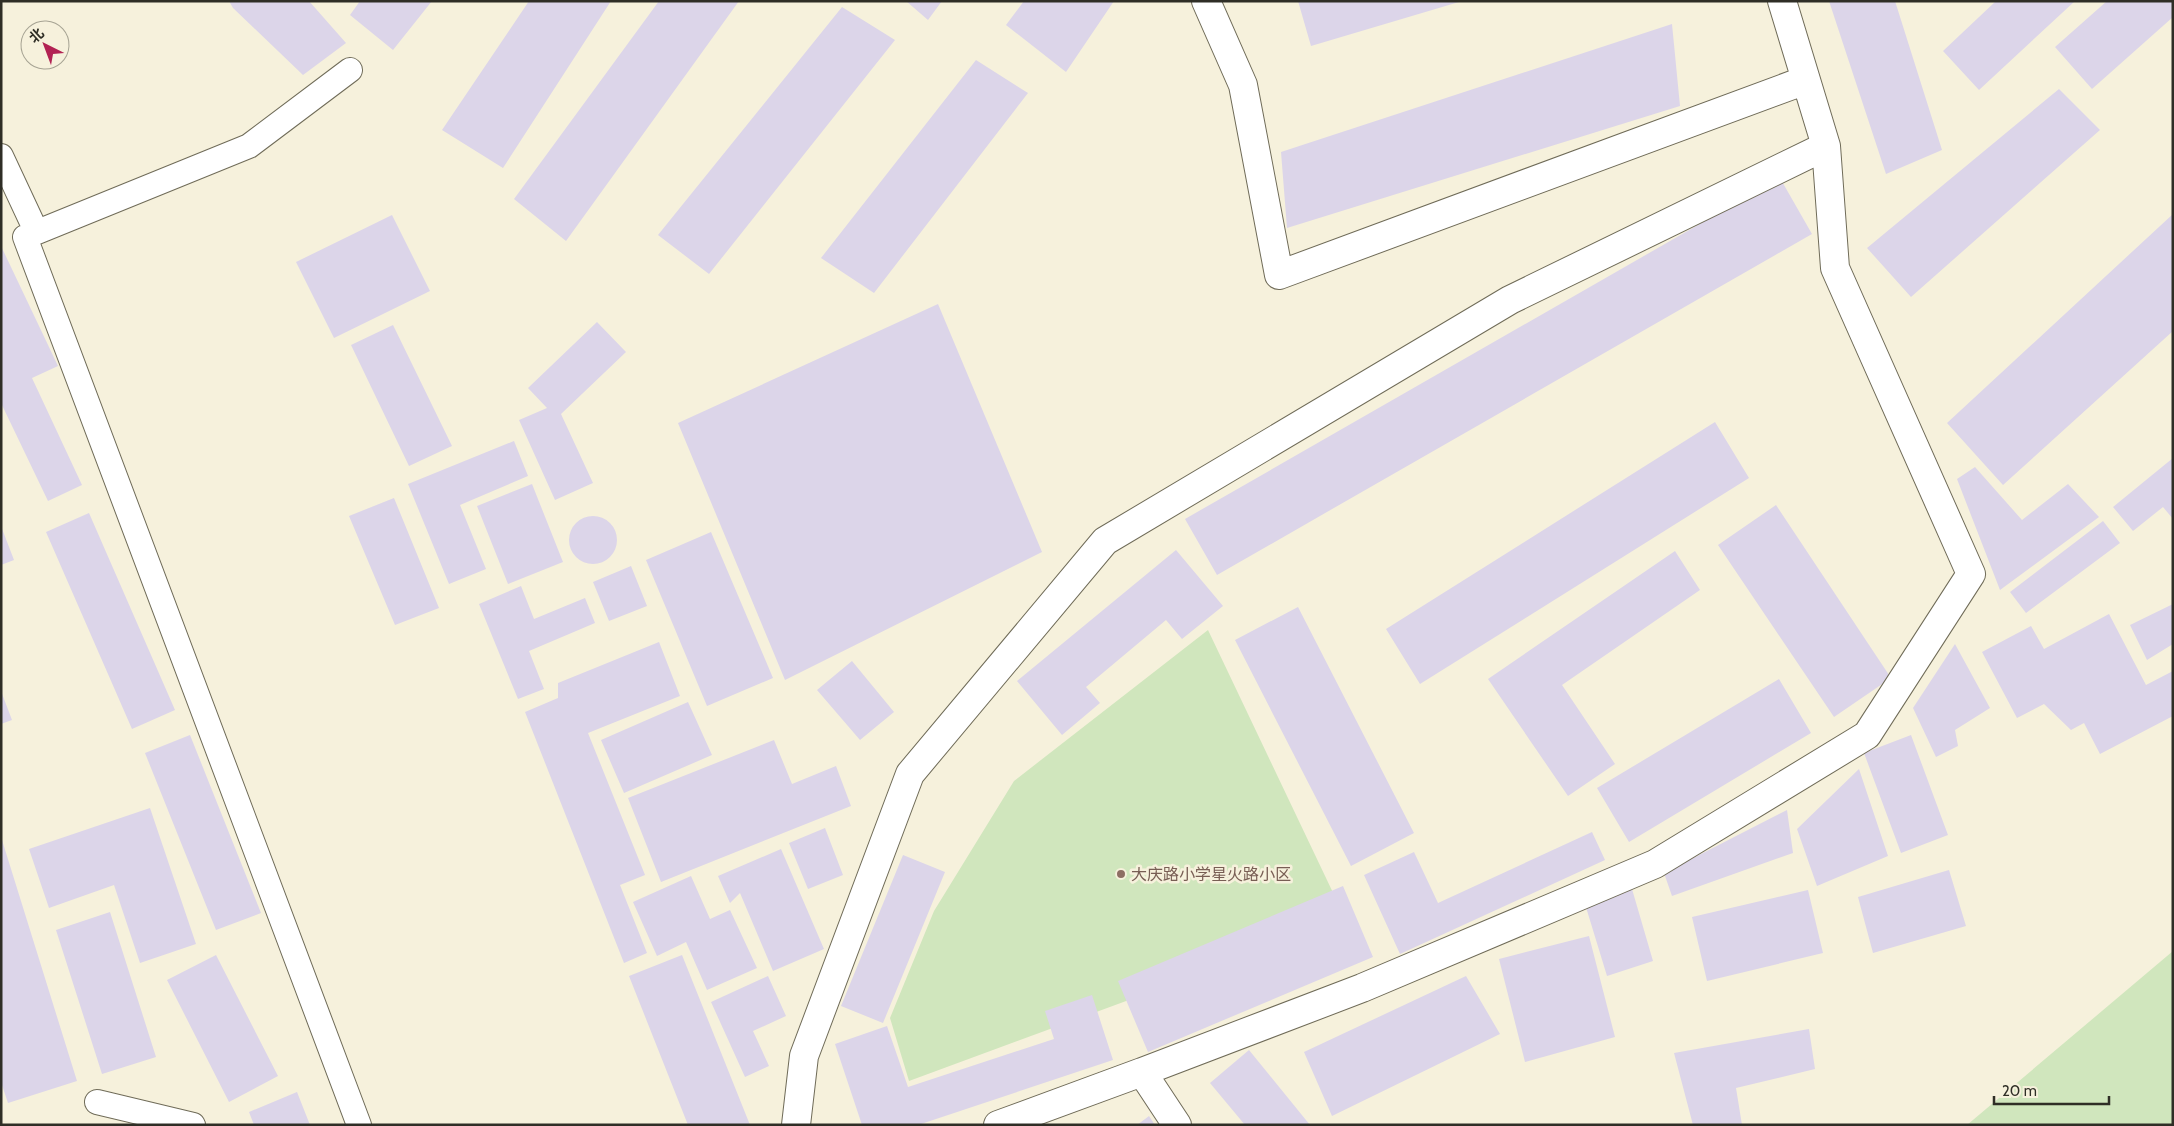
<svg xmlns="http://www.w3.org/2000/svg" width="2174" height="1126" viewBox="0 0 2174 1126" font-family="Cabin,'Noto Sans SC',sans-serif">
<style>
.green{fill:#d0e6bd}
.building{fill:#dcd5e9}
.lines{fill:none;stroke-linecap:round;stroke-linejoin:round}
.lane-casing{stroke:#6f6b58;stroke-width:26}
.street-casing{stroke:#6f6b58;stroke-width:30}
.lane{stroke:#fff;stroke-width:24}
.street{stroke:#fff;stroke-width:28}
.education-dot{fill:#8d6e63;stroke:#f6f1dc;stroke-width:2}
.labels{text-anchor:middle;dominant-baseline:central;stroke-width:5;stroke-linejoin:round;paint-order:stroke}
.education-label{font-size:16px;fill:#785e54;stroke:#f6f1dc;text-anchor:start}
</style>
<rect width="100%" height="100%" fill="#f6f1dc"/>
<!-- green -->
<path class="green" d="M1208,630L1346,920L909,1081L890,1018L934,911L1014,781Z
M2173,950V1125H1967L2173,951Z"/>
<!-- building -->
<path class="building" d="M229,1H309L346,43L303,75L233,8Z
M360,1H432L393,50L350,15Z
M529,1H611L503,168L442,130Z
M659,1H739L566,241L514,199Z
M906,1H942L928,20Z
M1024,1H1114L1066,72L1006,25Z
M1298,1H1458L1459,2L1311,46Z
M1829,1H1895L1942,150L1886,174Z
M1996,1H2075L1979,90L1943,51Z
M2107,1H2173V17L2092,89L2055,47Z
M842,7L895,40L709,274L658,235Z
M1672,24L1680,106L1287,228L1281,152Z
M976,60L1028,93L874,293L821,258Z
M2059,89L2100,130L1911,297L1867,248Z
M1780,178L1812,234L1217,575L1185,519Z
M2173,214V331L2003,485L1947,423Z
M392,215L430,291L334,338L296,262Z
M1,246L58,366L32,378L82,485L48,501L1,403Z
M938,304L1042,552L785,680L678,423Z
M597,322L626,352L561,414L593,483L555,500L519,420L547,408L528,388Z
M393,325L452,446L409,466L351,345Z
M1715,422L1749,478L1420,684L1386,629Z
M514,441L528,476L460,505L486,569L449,584L408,484Z
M2173,458V519L2163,507L2133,531L2113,507Z
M1975,467L2022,520L2068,484L2099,517L2000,590L1957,479Z
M532,484L563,562L508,584L477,506Z
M394,498L439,608L395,625L349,516Z
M1776,505L1891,678L1834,717L1718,545Z
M89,513L175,710L132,729L46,532Z
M569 540a24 24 0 1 1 48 0a24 24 0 1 1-48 0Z
M2103,521L2120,543L2026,613L2010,592Z
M1,526L14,560L1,565Z
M711,532L773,678L707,706L646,560Z
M1176,550L1223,606L1182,639L1166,620L1086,687L1100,703L1062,735L1017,681Z
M1675,551L1700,590L1562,685L1615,764L1568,796L1488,679Z
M631,566L647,606L609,621L593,582Z
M521,586L534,619L585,598L595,623L529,651L544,689L518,699L479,604Z
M2173,604V644L2147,660L2130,625Z
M1298,607L1414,833L1351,866L1235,640Z
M2109,614L2146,685L2173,671V716L2100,754L2084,723L2071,730L2044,704L2017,718L1982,652L2031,626L2044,649Z
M659,642L680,696L588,733L645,875L620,885L647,953L624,963L525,712L558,698V683Z
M1955,644L1990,708L1955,730L1958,746L1936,757L1913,708Z
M852,661L894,712L860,740L817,690Z
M1779,679L1811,733L1629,842L1597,788Z
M1,691L12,720L1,724Z
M688,702L712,755L624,793L601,740Z
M190,735L261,913L216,930L145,753Z
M1911,735L1948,835L1901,853L1864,753Z
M774,740L792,784L836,766L851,806L661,882L628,798Z
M1859,769L1888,856L1817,886L1797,829Z
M150,808L196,944L140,963L114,885L49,908L29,849Z
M1787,810L1793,853L1672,896L1664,873Z
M825,828L843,875L808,889L789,843Z
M1592,832L1605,860L1400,954L1364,875L1414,852L1438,903Z
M2,840L77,1081L8,1103L1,1082Z
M781,849L824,949L773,971L740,893L730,903L718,876Z
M903,855L945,872L883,1023L841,1006Z
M1949,870L1966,926L1873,953L1858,897Z
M691,876L710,919L730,910L757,968L707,990L686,942L657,956L633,902Z
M1343,886L1373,957L1148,1052L1118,981Z
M1632,889L1653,961L1607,976L1585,904Z
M1808,890L1823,953L1707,981L1692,917Z
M110,912L156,1057L102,1074L56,930Z
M1589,936L1615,1037L1525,1062L1499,959Z
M216,955L278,1076L229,1102L167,980Z
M682,955L750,1125H688L629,976Z
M768,976L786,1016L753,1031L769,1066L745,1077L711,1002Z
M1466,976L1500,1034L1332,1116L1304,1052Z
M1092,995L1113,1060L918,1125H862L835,1044L887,1026L908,1087L1054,1039L1045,1011Z
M1809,1029L1815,1069L1736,1088L1742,1125H1693L1674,1053Z
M1249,1050L1310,1125H1245L1210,1083Z
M297,1092L310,1125H254L249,1112Z
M1149,1116L1155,1125H1137Z"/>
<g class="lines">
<defs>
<path id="lane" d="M350,70L249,146L25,237L359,1125
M1,156L36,231
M97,1102L193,1125"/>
<path id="street" d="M1206,1L1243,85L1279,275L1806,80
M796,1125L804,1056L910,774L1105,541L1510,300L1826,146L1782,1
M998,1125L1142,1072
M1177,1125L1142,1072L1362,988L1655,864L1867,735L1971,574L1835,268L1826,146"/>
</defs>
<!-- lane casing -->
<use href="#lane" class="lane-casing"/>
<!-- street casing -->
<use href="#street" class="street-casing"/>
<!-- lane -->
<use href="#lane" class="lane"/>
<!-- street -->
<use href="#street" class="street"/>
</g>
<!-- markers -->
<circle class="education-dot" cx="1121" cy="874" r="5"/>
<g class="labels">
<!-- education labels -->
<g class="education-label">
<text x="1131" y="874">大庆路小学星火路小区</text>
</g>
</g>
<!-- border -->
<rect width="2174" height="1126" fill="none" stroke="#2f2e26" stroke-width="5"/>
<!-- north arrow -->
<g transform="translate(45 45) rotate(318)"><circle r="24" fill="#f6f1dc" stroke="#a6a393"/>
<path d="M0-4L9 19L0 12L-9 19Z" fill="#b22253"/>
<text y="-8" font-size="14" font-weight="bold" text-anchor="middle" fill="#2f2e26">北</text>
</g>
<!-- scale -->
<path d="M1994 1096v8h115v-8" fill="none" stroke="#2f2e26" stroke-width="2.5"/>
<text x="2002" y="1096" font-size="15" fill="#2f2e26" stroke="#f6f1dc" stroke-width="4" paint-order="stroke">20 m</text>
</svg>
